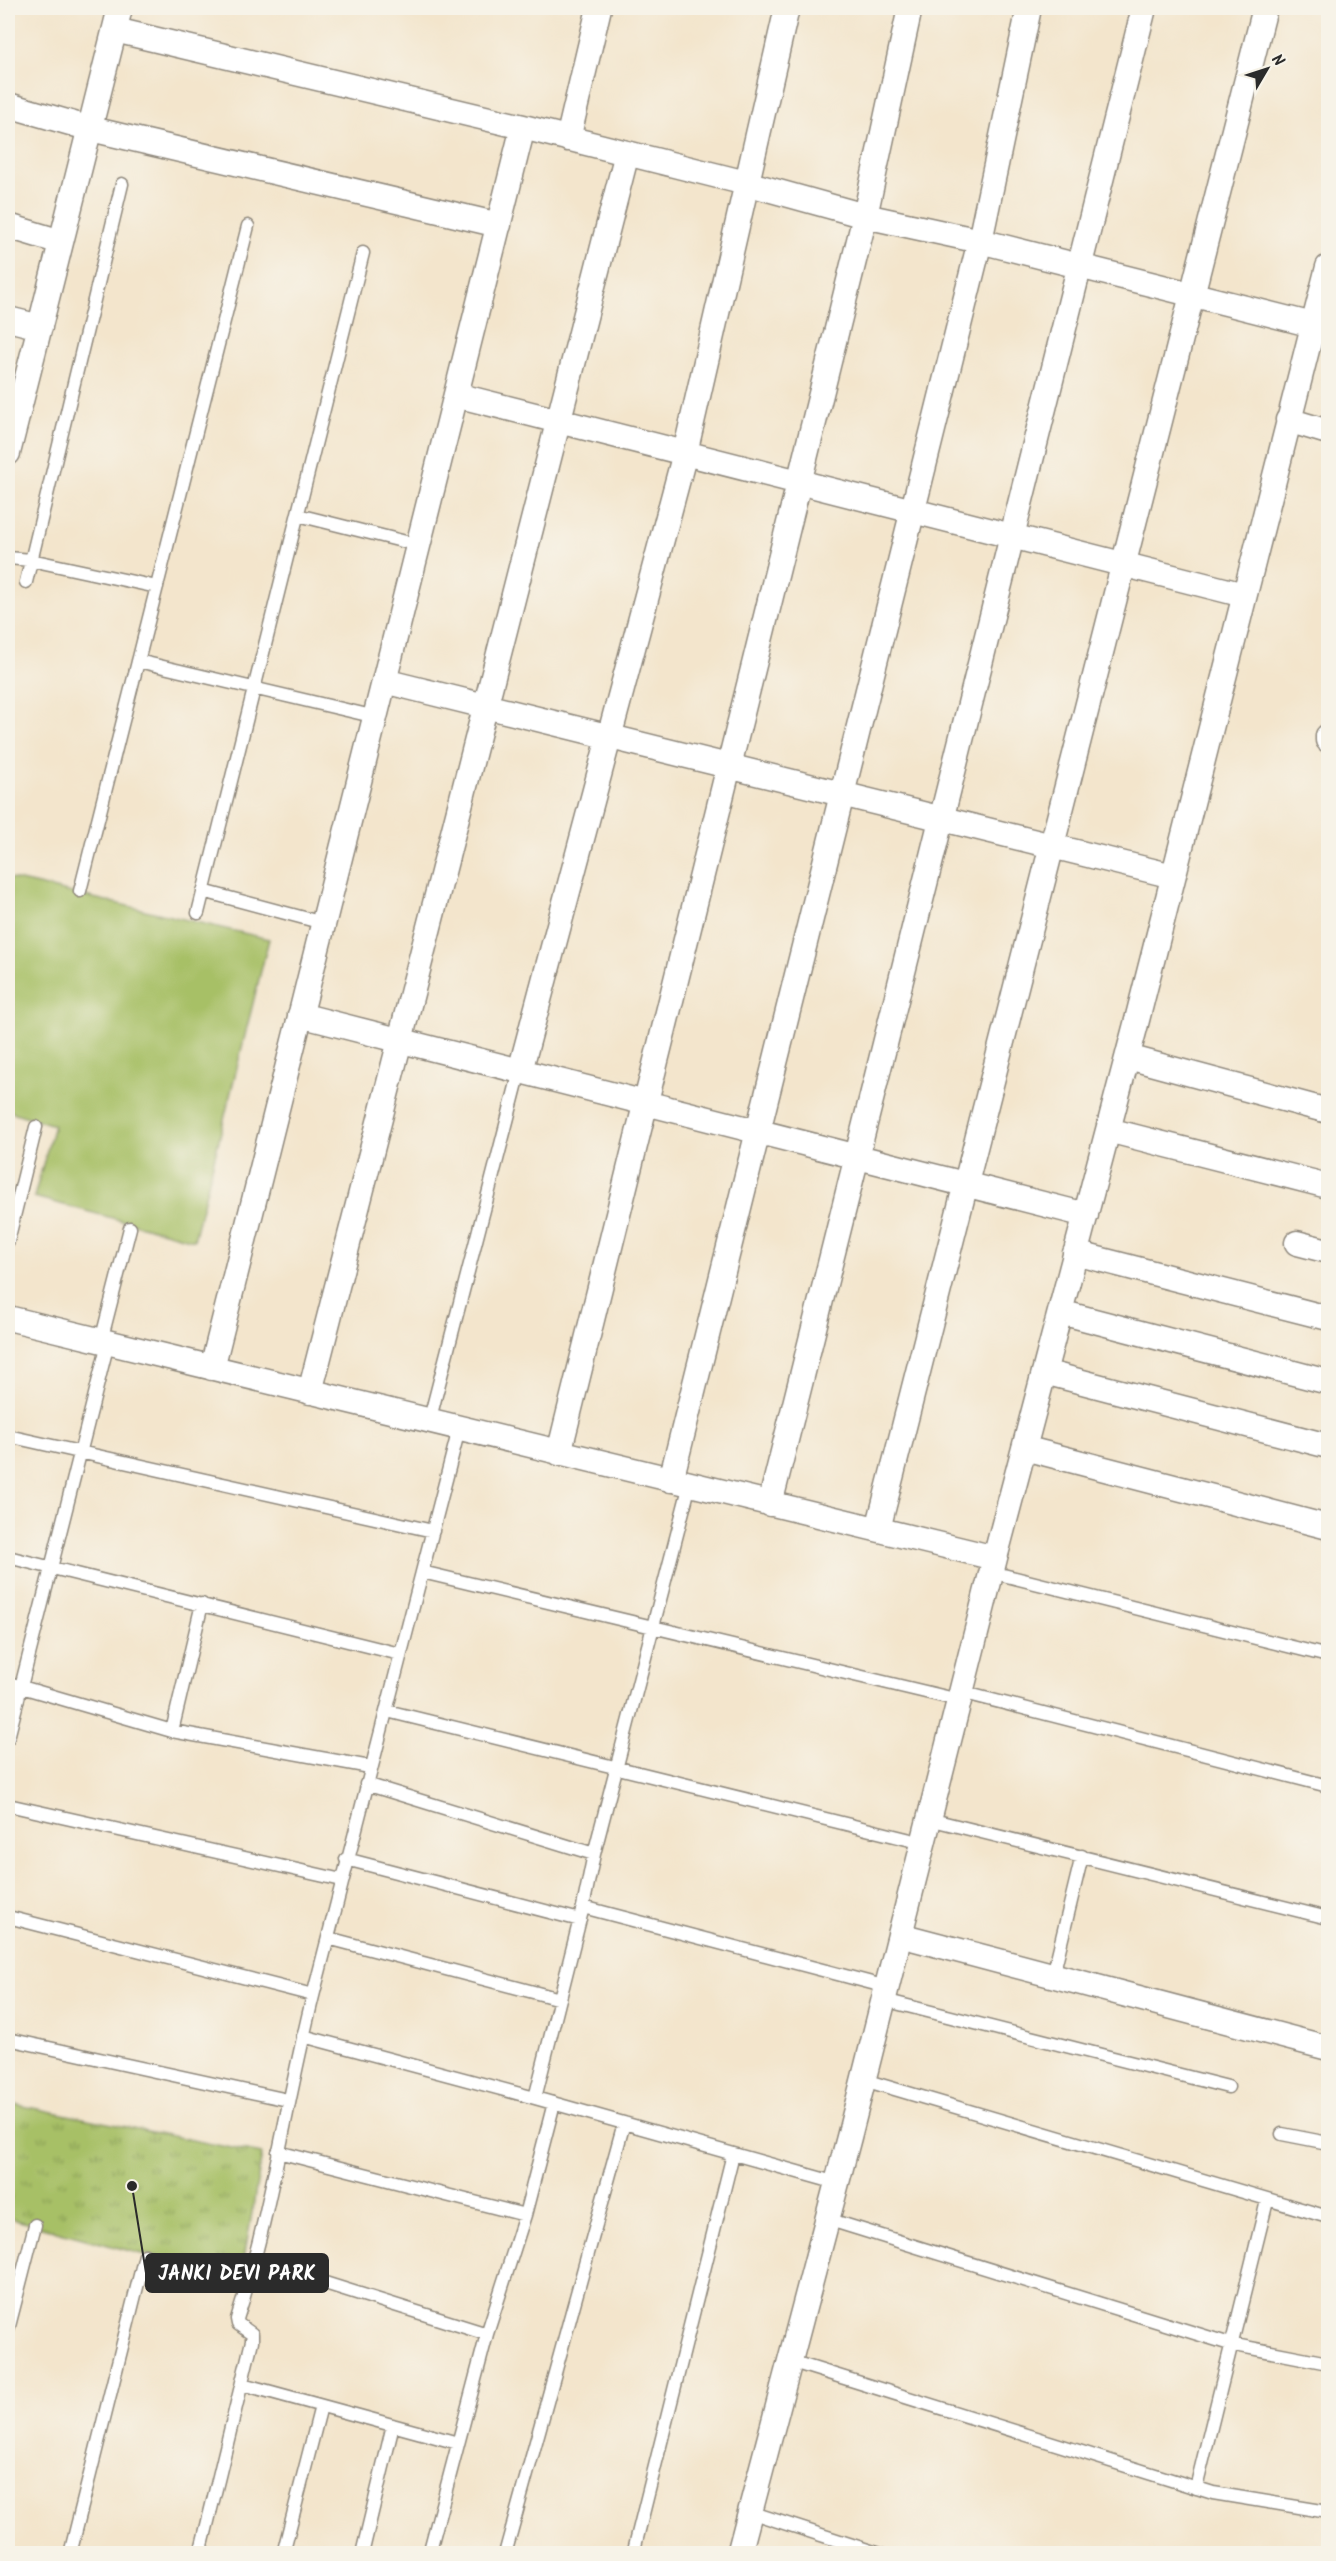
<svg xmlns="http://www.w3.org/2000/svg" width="1336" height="2561" viewBox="0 0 1336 2561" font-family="Kalam,sans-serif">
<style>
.grass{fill:#a7c066;stroke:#697648;stroke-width:1.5}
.park{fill:url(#park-tufts);stroke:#697648;stroke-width:1.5}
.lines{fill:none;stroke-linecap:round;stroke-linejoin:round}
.service-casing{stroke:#8f887c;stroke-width:15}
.minor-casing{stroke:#8f887c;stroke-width:27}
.service{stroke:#fff;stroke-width:12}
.minor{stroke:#fff;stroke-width:24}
.leader{fill:none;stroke:#2b2b2b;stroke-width:2}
.callout-dot{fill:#2b2b2b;stroke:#f7f3e8;stroke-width:2}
.callout{fill:#2b2b2b;stroke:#2b2b2b;stroke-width:2}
.callout-label{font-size:20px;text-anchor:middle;font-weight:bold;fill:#fff}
</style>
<defs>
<pattern id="park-tufts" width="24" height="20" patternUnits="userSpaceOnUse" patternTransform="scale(1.5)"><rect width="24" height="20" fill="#a7c066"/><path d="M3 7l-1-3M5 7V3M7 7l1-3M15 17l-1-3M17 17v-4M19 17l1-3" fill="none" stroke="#889c54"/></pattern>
</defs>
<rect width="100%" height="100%" fill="#f7f3e8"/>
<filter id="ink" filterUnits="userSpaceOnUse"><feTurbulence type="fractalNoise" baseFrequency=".0167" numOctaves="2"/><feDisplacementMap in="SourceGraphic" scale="12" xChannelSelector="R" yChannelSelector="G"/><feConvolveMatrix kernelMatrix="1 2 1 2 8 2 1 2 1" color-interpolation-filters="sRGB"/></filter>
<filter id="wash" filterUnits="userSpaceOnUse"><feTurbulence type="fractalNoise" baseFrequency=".008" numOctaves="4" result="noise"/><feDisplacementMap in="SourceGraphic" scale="24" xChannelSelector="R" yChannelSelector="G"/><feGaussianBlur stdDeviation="1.35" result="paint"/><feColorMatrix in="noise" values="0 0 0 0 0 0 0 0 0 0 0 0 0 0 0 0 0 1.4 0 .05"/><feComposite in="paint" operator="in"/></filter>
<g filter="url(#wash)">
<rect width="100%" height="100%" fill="#f3e5cc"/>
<!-- grass -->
<path class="grass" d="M8,878L269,939L194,1240L34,1197L54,1125L8,1111Z"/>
<!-- park -->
<path class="park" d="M8,2103L262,2154L243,2265L145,2255L8,2218Z"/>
</g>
<g filter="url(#ink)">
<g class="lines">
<defs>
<path id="service" d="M298,515L418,545
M8,558L31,560L157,587
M26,582L122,184
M138,661L376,717
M80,891L248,226
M203,891L323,923
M198,913L363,253
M8,1241L36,1127
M101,1341L130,1228
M429,1422L520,1071
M8,1436L433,1531
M8,1557L400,1654
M422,1572L959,1700
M991,1572L1328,1656
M8,1683L172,1731L370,1767
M961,1692L1328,1786
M387,1711L923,1843
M172,1731L202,1604
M8,1738L108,1343
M366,1784L594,1854
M8,1805L342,1880
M929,1819L1328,1918
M346,1859L580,1920
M583,1907L887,1987
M8,1917L313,1995
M328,1938L560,1999
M1053,1975L1082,1856
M884,2000L1228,2087
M303,2036L535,2098L837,2183
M8,2039L288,2100
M864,2080L1328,2217
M535,2098L583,1907L594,1854L690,1484
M1282,2134L1328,2143
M278,2152L525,2215
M827,2219L1230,2344L1328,2363
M255,2261L487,2334
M8,2330L35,2225
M790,2361L1213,2493L1328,2512
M242,2384L458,2443
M1196,2488L1267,2201
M750,2512L880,2554
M70,2554L145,2255
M200,2554L252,2341V2334L238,2324L237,2319C271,2214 286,2103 313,1996C360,1807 411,1618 459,1429
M283,2554L321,2406
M362,2554L393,2425
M429,2554L487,2334L525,2215L554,2103
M505,2554L624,2123
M633,2554L733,2154"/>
<path id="minor" d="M115,30L523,127L746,183L865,216L980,241L1313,325
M8,105L91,129L499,225
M568,139L599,8
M8,226L61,242
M8,319L40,327
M456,395L1244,595
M1288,420L1328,432
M8,453L120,8
M384,681L1173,876
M1328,740V736
M300,1015L1086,1215
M1128,1057L1328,1111
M520,1071L685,453L787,8
M1108,1130L1328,1186
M1297,1243L1328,1251
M1075,1253L1328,1318
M1060,1312L1328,1382
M8,1318L995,1558
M212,1368L523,127
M1044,1372L1328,1446
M310,1392L627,153
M1024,1448L1328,1527
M559,1453L865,216L910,8
M671,1480L980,241L1029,8
M770,1504L1144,8
M878,1529L1265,8
M900,1935L1328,2048
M739,2554L849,2137L995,1558L1136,1024L1328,267"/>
</defs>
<!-- service casing -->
<use href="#service" class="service-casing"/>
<!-- minor casing -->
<use href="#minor" class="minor-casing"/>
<!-- service -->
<use href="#service" class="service"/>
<!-- minor -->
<use href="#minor" class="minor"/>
</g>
</g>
<!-- callouts -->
<path class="leader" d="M132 2186L146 2273"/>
<circle class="callout-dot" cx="132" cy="2186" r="6"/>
<rect class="callout" x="146" y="2254" width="182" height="38" rx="6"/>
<g class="callout-label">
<text x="237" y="2280">JANKI DEVI PARK</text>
</g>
<!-- margin -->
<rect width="1336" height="2561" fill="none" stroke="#f7f3e8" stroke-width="30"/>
<!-- north arrow -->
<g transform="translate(1267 69) rotate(51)" stroke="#f7f3e8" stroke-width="4.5" paint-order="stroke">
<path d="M0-4.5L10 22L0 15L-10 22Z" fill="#2b2b2b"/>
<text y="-9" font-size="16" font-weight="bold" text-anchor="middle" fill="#2b2b2b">N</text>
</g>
</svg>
